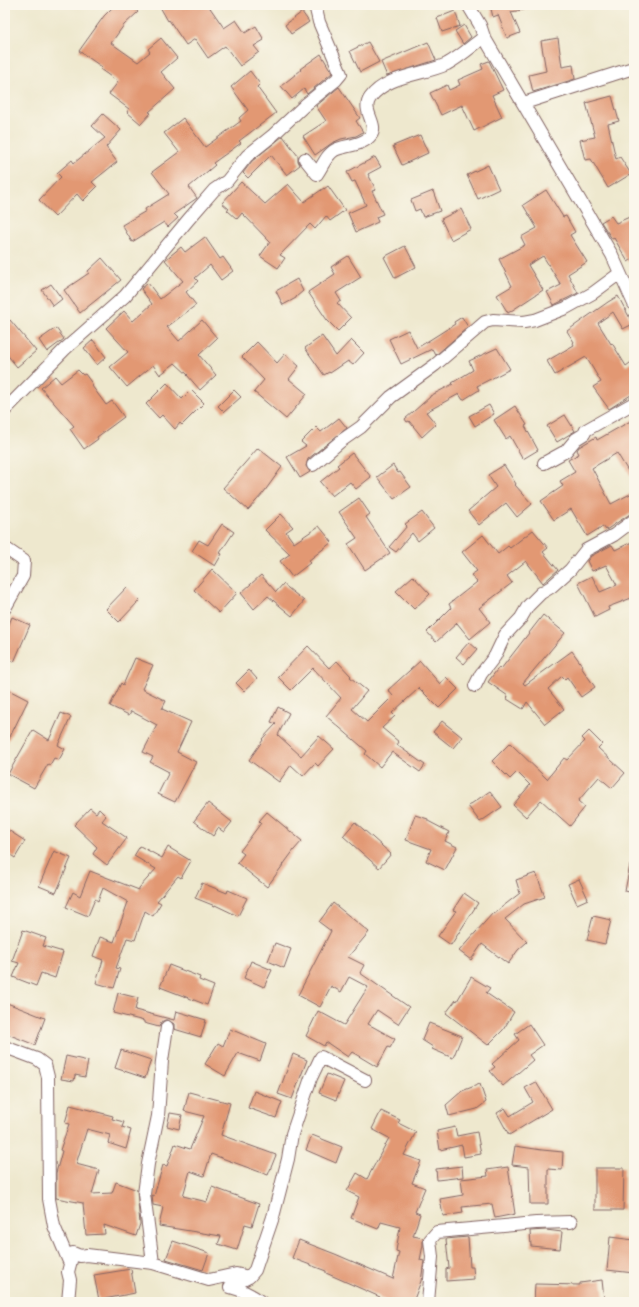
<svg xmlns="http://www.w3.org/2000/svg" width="639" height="1307" viewBox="0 0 639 1307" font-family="'Gentium Book Plus',serif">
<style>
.building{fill:#e29873}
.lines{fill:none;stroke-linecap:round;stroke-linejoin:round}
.minor-casing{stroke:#836564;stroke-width:14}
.minor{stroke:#fff;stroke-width:12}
</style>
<rect width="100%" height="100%" fill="#fbf7ec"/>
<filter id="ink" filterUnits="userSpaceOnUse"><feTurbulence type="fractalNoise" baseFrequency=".025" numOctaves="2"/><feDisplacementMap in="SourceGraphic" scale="8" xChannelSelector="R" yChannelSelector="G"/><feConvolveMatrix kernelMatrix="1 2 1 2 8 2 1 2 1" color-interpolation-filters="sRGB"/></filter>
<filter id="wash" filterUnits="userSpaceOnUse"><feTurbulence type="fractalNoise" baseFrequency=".012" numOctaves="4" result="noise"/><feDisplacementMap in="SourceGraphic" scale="16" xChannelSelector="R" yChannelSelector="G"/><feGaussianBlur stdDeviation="0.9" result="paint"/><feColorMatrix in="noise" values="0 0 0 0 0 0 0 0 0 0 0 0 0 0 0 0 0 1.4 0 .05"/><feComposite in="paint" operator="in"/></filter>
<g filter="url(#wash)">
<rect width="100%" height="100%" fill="#eee8ce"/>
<g id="blocks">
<!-- building -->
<path class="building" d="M115,5H131L138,12L124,25L111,43L138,62L150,52L148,49L161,38L177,58L161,72L175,89L149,112L151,113L141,124L127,112L129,109L109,94L118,82L100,69L102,67L79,51L104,16Z
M159,5H208L224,28L236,20L245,33L256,26L264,40L254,46L259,52L240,66L225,46L208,58L195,39L186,45L169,20L168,21Z
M490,5H528V9L511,12L520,33L507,38L498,15L493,17Z
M455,11L460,26L442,32L437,18Z
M302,12L309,22L291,34L285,25Z
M464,25L471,37L463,44L455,31Z
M558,38L562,67L573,65L575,79L533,92L529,75L546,71L541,41Z
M368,42L379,62L360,72L350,51Z
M428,42L436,60L387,76L381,62Z
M321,54L332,73L307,94L304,89L292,99L281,86L301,70L300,69Z
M489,61L503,90L492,95L502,117L474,131L462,105L441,115L430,93L447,85L449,90L460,85L458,80L483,69L481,64Z
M250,71L260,84L257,87L276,113L239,141L241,143L213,163L215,165L189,187L197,198L174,214L178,218L168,227L164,222L132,242L122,225L146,211L145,209L169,194L152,172L179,152L164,133L183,118L205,147L241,121L239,118L248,110L231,87Z
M339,87L360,118L356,121L363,132L356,136L341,139L332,143L315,155L303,136L326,121L316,106Z
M612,96L619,121L608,124L616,159L620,157L631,174L608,188L591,159L585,160L580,140L595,137L586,103Z
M103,114L121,130L106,147L117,162L92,182L97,187L83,201L77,194L55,217L39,200L61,177L57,173L72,160L74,163L105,138L92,126Z
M420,135L428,153L402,165L393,146Z
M283,136L298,156V161L300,165L287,175L271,155L248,178L243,173L252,161Z
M375,157L381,167L368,174L376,190L372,191L383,214L376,217L378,222L356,232L348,213L366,205L355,181L352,182L347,172Z
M488,165L499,189L478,199L467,175Z
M241,182L265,204L288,184L304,202L324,188V189L328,186L345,210L330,221L326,216L315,229L310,224L280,255L285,258L278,268L260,256L270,242L242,213L237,219L227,210L229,209L222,203Z
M546,190L563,217L566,216L575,232L570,235L587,262L568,274L578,293L554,305L547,292L561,285L543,256L528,265L543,290L508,313L497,295L512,286L499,259L525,245L521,237L537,228L523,205Z
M433,191L440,211L423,217L420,209L415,211L411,200Z
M461,209L471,229L451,240L441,219Z
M634,215V258L628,262L614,238L612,239L601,222L611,216L616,223Z
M205,237L220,259L223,257L233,271L221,280L210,265L195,278L198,281L186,292L196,305L167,327L179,341L202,320L217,338L199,355L216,375L200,390L187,375H188L175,363L160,375L153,365L127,387L110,367L128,352L106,328L124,311L133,321L152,304L141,289L148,283L160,299L183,281L165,260L181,247L185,252Z
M405,246L416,267L395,278L384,257Z
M348,256L361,277L336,293L341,301L337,303L351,318L338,331L327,320L308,292L335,274L331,267Z
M102,258L121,280L80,313L64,290L89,273L88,271Z
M297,279L303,291L296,297V298L283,305L276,291Z
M51,284L62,299L53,306L42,290Z
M618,296L633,324L623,329L613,312L598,323L611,344L612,343L626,366L634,360V393L609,409L593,387L601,382L586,357L555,375L547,361L574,345L573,343L574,342L567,331L608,302Z
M462,317L468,327L436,355L432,349L401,364L389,339L408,330L417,348L455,324L454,322Z
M10,320L36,351L17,367L5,352V324Z
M56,328L64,339L47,352L39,340Z
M322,336L336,356L351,340L364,353L353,365L348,361L330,373L329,372L324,375L305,348Z
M93,340L106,357L97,365L84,348Z
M257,342L277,363L285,354L299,366L289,379L307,394L286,419L254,392L264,380L242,357Z
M497,348L510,369L477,386L479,390L463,400L459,394L426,412L436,424L422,437L409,421L407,422L405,419L430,397V396L453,384L452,383L473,370L469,361Z
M78,370L83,375L85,374L93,385L92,386L106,405L112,401L124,417L97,437L98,439L84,449L70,429L74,426L41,388L55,376L61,383Z
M167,383L182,399L191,390L204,403L182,425L180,423L175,429L162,415L159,418L146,404Z
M234,390L241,397L224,412L218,406Z
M489,405L494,414L475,426L469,416Z
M515,406L527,425L525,426L538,450L523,459L510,436L506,439L494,420Z
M565,415L575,431L557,442L547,426Z
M339,418L347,428L308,459L306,466L310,472L300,478L287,457L306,446L301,442L316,427L321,432Z
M634,419V481L617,453L592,468L611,504L634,492V513L630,514L606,530L603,526L587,536L571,509L554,520L541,501L563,486L560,481L575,472L568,460L579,454L577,450L579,447L596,437L597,440Z
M258,448L282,467L264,492L248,510L223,488Z
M352,453L371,477L356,489L350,482L332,496L320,482L339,467L337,465Z
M393,465L398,473L400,472L411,487L394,499L377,477Z
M504,465L516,484L515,485L532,504L517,517L506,503L479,525L468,511L496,487L488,475Z
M359,498L370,514L366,517L390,553L365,570L348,544L357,538L339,512Z
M422,512L434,528L418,541L412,533L396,552L389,547L407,526L405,524Z
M281,514L293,527L286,532L294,543L319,526L332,542L308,561L310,563L292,577L280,561L290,554L265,530Z
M222,524L234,532L220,553L222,554L215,566L192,551L199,540L208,545Z
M533,530L548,548L543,552L558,570L543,583L526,561L507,576L512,583L479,608L490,622L470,639L457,623L436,642L427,632L451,608L449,604L477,582L471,575L477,571L462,552L483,535L498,554L508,546L510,548Z
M634,541V597L608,607L609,610L595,617L578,583L592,576L600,592L617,585L606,565L592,571L587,561L591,556L612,545L615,550Z
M212,569L237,593L219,613L194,590Z
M261,575L276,592L283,584L304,601L292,616L268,596L254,609L241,593Z
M413,576L430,594L414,609L396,591Z
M127,587L140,600L119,622L106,609Z
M543,615L565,633L523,683L525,685L572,651L582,665L581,667L595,687L581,697L567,677L565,679L562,676L548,689L564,709L545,724L527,702L523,709L507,699L508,696L488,682L499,667L501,669Z
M12,617L30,625L14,662L5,658V634Z
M469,642L477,649L464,664L456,657Z
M308,646L329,668L337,661L351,676L350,677L367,691L352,709L367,722L393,696L388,690L420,661L440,684L446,677L458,689L439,708L419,688L392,713L395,716L382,728L399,742L397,745L425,765L420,772L392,752L380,767L365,754L367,751L326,716L341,698L313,668L291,690L278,677Z
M135,658L153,665L142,689L166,701L162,709L191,722L177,752L196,762L175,802L158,794L169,772L150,762L153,757L143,752L157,725L131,711L129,715L110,706L121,683L123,685Z
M249,670L257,679L244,691L236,683Z
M5,688L28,700L5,747Z
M278,707L289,713L278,735L301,756L319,736L334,749L318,766L315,763L303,776L291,765L279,782L249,760L263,740L262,739L276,724L271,722Z
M61,713L71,717L58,745L65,749L59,760L54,758L50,765L48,764L34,788L8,774L33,730L49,740Z
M442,721L462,737L453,748L433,732Z
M589,731L602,744L598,748L625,773L612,788L599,777L578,801L585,807L570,826L541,800L526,817L513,805L530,785L517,772L510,779L492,761L510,743L547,779L564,758L567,760L585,741L582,738Z
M490,791L502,807L480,822L468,806Z
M208,803L232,822L224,832L218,828L213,836L194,821Z
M90,808L96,813L99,809L106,816L102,821L127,838L107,865L93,854L97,847L74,825Z
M267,812L302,841L294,850L267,887L237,863L244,854L240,851L261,823L259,821Z
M415,815L428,819V821L449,832L445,841L457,847L445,870L426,861L431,849L406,840Z
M355,822L391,854L379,868L343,836Z
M5,828L25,841L15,858L5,851Z
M140,846L162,858L168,847L191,861L181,878L178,876L157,901L161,903L153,916L145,911L135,940L127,938L116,968L120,969L114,988L96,983L103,960L93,956L100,937L114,942L128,902L103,888L98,901L95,899L88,916L66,907L73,892L80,896L90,871L139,890V888L156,869L134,856Z
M54,851L71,858L56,893L39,886Z
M630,865H634V893L625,891Z
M536,873L545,897L524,904L505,919L527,942L518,950L508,964L482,944L471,960L459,951L493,913V914L520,893L516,880Z
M579,879L588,899L577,904L568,884Z
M202,883L227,893L228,890L247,898L238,916L215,905V906L195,898Z
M464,893L478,903L451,945L438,936L456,911L453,910Z
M333,903L369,932L348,957L364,965L360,973L409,1007L398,1024L377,1010L368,1024L395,1039L390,1048L388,1047L377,1067L352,1052L348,1057L326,1042L324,1046L306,1036L318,1011L344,1025L368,987L349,977L341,992L331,986L320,1007L298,995L331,931L319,922Z
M593,916L611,920L605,944L587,940Z
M23,930L46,938L43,946L63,952L55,978L41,973L36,986L13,977L19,963L12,961Z
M275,943L291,949L284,968L268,961Z
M251,961L272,970L264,987L244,978Z
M169,965L200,977L199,980L214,986L207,1005L160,987Z
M471,977L490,988L486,993L514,1012L503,1030L488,1045L446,1013L456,1000L457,1001Z
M118,993L138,998L135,1010L174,1020L176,1011L206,1020L201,1037L174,1029V1024L168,1020H165L161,1022L159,1027L144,1023V1021L113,1013Z
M7,1003L45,1018L35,1045L5,1033V1008Z
M429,1023L462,1036L453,1058L432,1049L433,1047L422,1040Z
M529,1024L543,1045L529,1055L533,1060L503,1086L490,1071L495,1067L492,1064L519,1040L515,1034Z
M230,1029L266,1044L260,1061L238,1053L225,1076L205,1064L218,1043L223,1046Z
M121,1050L151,1060L145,1078L115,1068Z
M293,1054L307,1060L292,1099L278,1094Z
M66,1056L88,1061L85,1077L75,1075L74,1081L61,1079Z
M327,1074L344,1081L336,1100L319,1093Z
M536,1082L552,1109L509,1135L497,1113L505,1108L510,1116L533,1102L525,1088Z
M480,1084L486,1102L477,1109L449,1116L446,1105L462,1091Z
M254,1091L282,1102L276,1118L248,1108Z
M189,1092L230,1103L221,1135L276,1155L268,1175L211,1154L204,1176L190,1171L183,1196L207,1202L212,1187L259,1204L252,1226L245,1224L237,1250L218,1244L221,1236L159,1226L163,1207L153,1205L152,1195L154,1196L163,1165L167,1166L175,1144L190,1149L204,1116L184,1111Z
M70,1105L113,1116L112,1119L124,1122L122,1127L131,1130L126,1149L108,1143L110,1135L87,1129L76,1164L99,1170L92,1194L112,1193L116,1182L137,1190L140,1224L136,1236L104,1225L105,1234L86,1235L83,1203L56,1198V1173L62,1151L60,1150L69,1124L65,1123Z
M381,1111L400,1120L398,1123L416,1132L404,1155L421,1161L412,1183L425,1188L415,1212L420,1214L413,1236L423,1238V1245L420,1260L424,1261L421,1281L413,1302H391L379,1298L380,1297L326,1273V1271L292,1258L299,1240L335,1254L393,1279L399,1252L396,1251L400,1227L381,1222L378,1229L351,1218L359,1197L347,1191L357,1173L367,1179L389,1138L372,1129Z
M170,1113L182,1115L179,1129L167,1126Z
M455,1127L457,1136L477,1132L481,1154L464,1157L462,1145L440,1150L437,1131Z
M312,1135L342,1147L336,1163L306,1150Z
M515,1146L542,1150L563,1152L562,1170L548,1169V1204H530L529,1167L512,1165Z
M462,1166L463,1177L437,1180L436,1169Z
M508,1167L515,1214L495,1218L492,1204L462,1207L463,1213L443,1216L440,1199L463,1195L461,1179L488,1176L487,1170Z
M595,1168H624L623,1210H595Z
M546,1230L562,1232L560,1249L531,1246L530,1231Z
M468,1237L470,1267H473L474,1279L446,1281V1269L449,1268L446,1239Z
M610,1237L634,1240V1273L607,1270Z
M173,1241L209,1253L203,1270L166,1259Z
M131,1269L135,1293L99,1300L94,1275Z
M602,1280L604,1299L583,1302H534L535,1284L580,1285V1283Z"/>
</g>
</g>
<g filter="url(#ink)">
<use href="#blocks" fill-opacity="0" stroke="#836564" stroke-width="1"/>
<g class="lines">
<defs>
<path id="minor" d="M468,5L480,25L484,37L612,255L634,304
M524,103L630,69L634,70
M305,159L317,174C322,167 327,154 335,150C345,145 363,146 371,135C379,124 361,111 370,98C386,75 424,75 447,64C460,57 472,46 484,37
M5,410L65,349L125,296L188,220L214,190L227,181L247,156L272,136L305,105L336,80L341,74L319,22L315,5
M544,463L566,451L576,439L584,434L586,430L634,403
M313,465L341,441L361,427L391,397L435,365L485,322L493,320L524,322L535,320L566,308L593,293L620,273
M5,548L24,561L23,576L5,608
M475,686L481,674L495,656L505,635L521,618L528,606L541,593L551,587L570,570L586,550L614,535L634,520
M5,1047L37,1059L45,1065L48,1077L49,1199L54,1226L70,1264
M153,1263L144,1194L148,1164L158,1116L162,1061L167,1027
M249,1277L255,1270L273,1217L288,1159L292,1134L311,1078L321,1057L365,1080
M68,1302L70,1280L68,1272L73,1253L80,1256L87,1255L153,1263L209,1280L236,1274L249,1277L230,1287C242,1290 251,1294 261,1302
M428,1302L432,1257L430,1240L437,1232L536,1223L571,1222"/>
</defs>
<!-- minor casing -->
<use href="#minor" class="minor-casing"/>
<!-- minor -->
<use href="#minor" class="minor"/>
</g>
</g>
<!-- margin -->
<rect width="639" height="1307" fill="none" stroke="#fbf7ec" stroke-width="20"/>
</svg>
